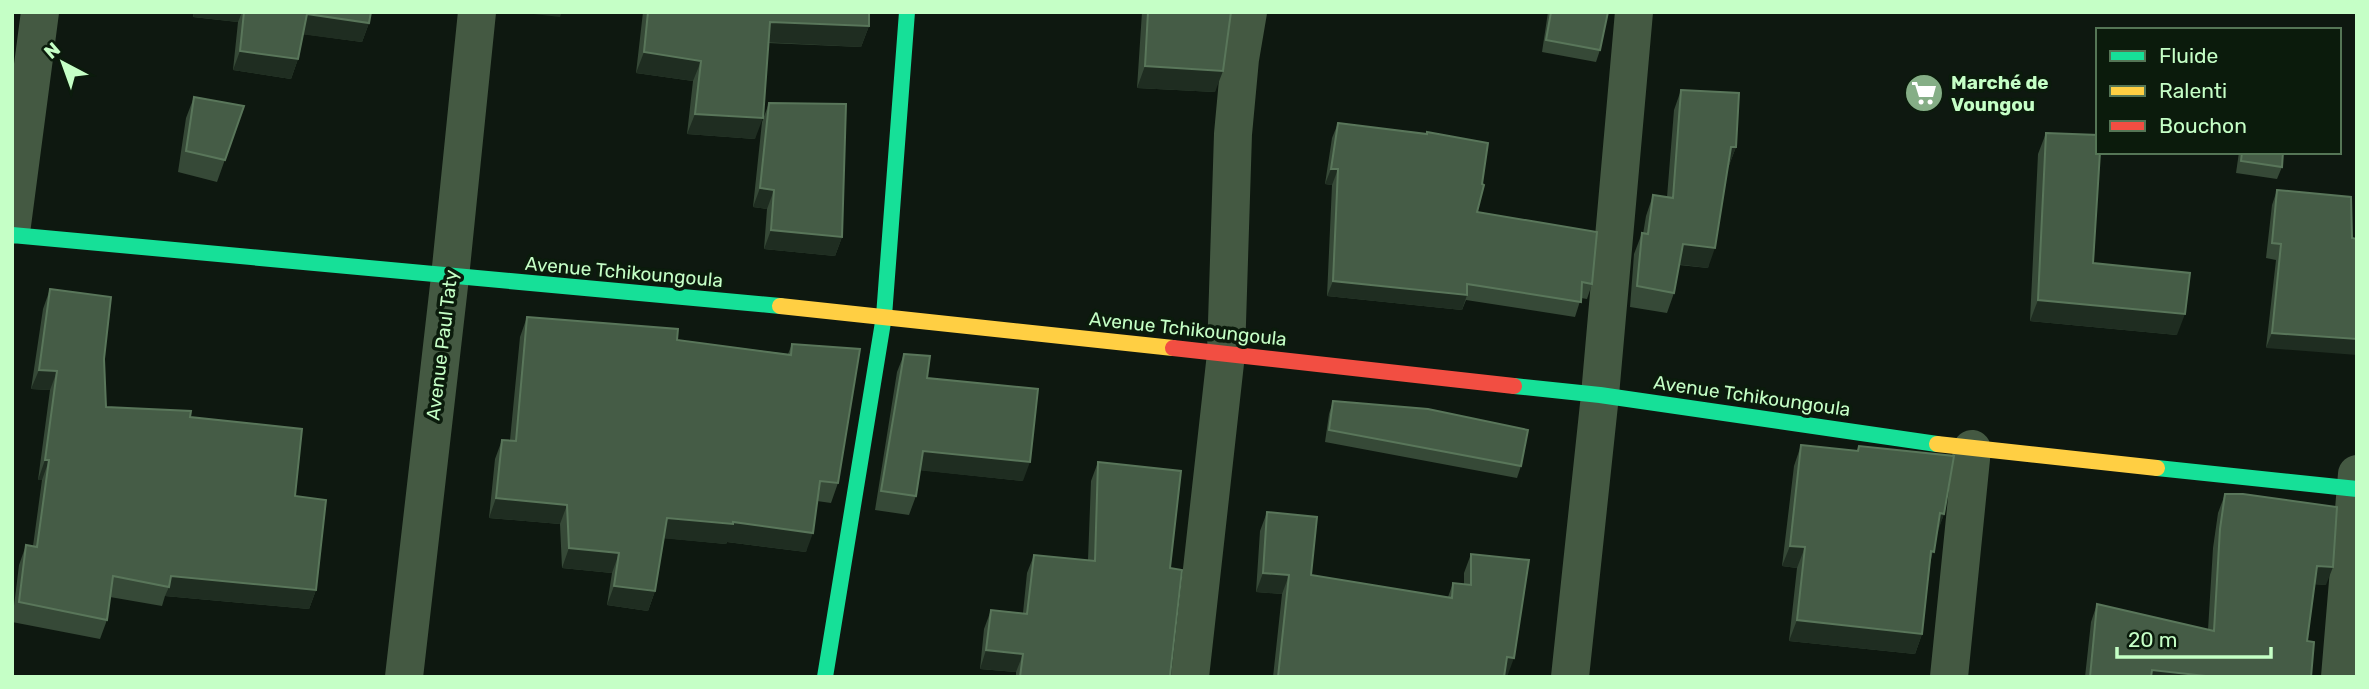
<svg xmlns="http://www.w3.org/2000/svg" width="2369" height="689" viewBox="0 0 2369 689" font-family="Rubik,sans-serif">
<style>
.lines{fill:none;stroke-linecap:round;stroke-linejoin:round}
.street{stroke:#445942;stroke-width:38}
.fast{stroke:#16e098;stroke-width:16}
.slow{stroke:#ffcf43;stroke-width:16}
.jam{stroke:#f24e42;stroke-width:16}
.wall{fill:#364937}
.shaded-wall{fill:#1f2d21}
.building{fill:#455c46;stroke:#59765a;stroke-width:2}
.labels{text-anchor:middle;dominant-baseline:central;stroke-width:7;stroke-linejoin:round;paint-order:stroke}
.poi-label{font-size:19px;font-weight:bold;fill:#c5ffc6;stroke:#0b1b0c;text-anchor:start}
.street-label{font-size:19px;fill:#c5ffc6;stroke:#0b1b0c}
</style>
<rect width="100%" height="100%" fill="#0e1810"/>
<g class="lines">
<!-- street -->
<path class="street" d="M12,225L40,12
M404,677L450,277L477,12
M1190,677L1226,354L1233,134L1240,59L1248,12
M1570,677L1600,395L1634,12
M1949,677L1972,449
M2340,677L2357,474"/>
<!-- fast -->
<path class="fast" d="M12,235L780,306
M1514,386L1600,395L1937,444
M2157,468L2357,489
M825,677L884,316L907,12"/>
<!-- slow -->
<path class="slow" d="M780,306L1173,348
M1937,444L2157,468"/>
<!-- jam -->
<path class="jam" d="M1173,348L1514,386"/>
</g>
<!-- wall -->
<path class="wall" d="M194,12H371L369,23L362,42L303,34L298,59L291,79L233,70L238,22L193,17Z
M643,12H869V26L861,47L768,43L755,139L687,134L693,81L636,73Z
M1142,12H1231L1215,92L1137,88Z
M1548,12H1608L1600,50L1596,62L1542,52Z
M1681,90L1736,147L1728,168L1708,268L1679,265L1674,293L1667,313L1630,307L1634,254L1642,233L1643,234L1646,216L1653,195L1667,197L1674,110Z
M194,97L244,106L217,182L178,172L186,118Z
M769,103L842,237L835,256L764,249L767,209L753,207L762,122Z
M1338,123L1592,284L1587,299L1581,298L1575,317L1466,300L1462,310L1327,296L1332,185L1325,184L1332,138Z
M2046,133L2093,263L2177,335L2030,321L2038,154Z
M2239,152H2283L2282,167L2277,179L2236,173Z
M2277,190L2351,197L2266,348L2276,260L2266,258L2272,205Z
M50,289L104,359L106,407L190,417L295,496L316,590L309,609L165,596L162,606L110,597L107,620L100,639L12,622L19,565L26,545L33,546L42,480H38L50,390L31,389L43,309Z
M527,317L677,340L788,354L792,344L838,483L831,503L817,501L806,552L727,542L726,544L664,538L655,591L648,611L607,605L612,573L562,568L560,524L489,518L495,459L502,440H510L520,337Z
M904,354L927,378L1023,481L920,470L916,496L909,515L875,510L897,372Z
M1333,401L1521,466L1517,478L1325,442L1329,414Z
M1801,445L1857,451L1859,446L1944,514L1937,532L1930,564L1922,634L1915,654L1789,641L1797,568L1782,566L1794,466Z
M1098,462L1170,568V676L1175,677H1016V672L980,669L984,629L991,610L1023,613L1027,573L1034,555L1088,560L1091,481Z
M2225,494L2326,585L2314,584L2307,641L2311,677H2085L2091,622L2097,604L2208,630L2213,548L2218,513Z
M1267,512L1311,575L1448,597L1453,583L1464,585V573L1471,554L1507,677H1273L1282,594L1256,592L1260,531Z"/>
<!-- shaded-wall -->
<path class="shaded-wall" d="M195,12H242L238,22L193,17Z
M516,12H562L560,17Z
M307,14L369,23L362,42L300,34Z
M770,22L869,26L861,47L762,42Z
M240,51L298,59L291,79L233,70Z
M644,52L701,61L693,81L636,73Z
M1145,66L1223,71L1215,92L1137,88Z
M695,114L763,118L755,139L687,134Z
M1731,147H1736L1728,168Z
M1331,169H1338L1332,185L1325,184Z
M760,188L774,190L767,209L753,207Z
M771,230L842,237L835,256L764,249Z
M1683,244L1715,248L1708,268L1675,264Z
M1333,281L1467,295L1462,310L1327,296Z
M2038,300L2185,314L2177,335L2030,321Z
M2272,333L2357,339V355L2266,348Z
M39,370L57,371L50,390L31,389Z
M923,451L1030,462L1023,481L916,470Z
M45,460H49L42,480H38Z
M496,498L567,505L560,524L489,518Z
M1940,513L1944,514L1937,534Z
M667,518L733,522L813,533L806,552L727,542L726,544L660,538Z
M1790,546L1805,547L1797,568L1782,566Z
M569,548L619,553L612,573L562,568Z
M2317,566L2333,567L2326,585L2310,584Z
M1263,573L1289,575L1282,594L1256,592Z
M171,576L316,590L309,609L165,596L169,587Z
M614,586L655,591L648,611L607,605Z
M1797,620L1922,634L1915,654L1789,641Z
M986,650L1023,654L1016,672L980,669Z
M1507,657L1514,658L1507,677L1500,676Z
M2152,670L2215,677H2150Z"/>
<!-- building -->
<path class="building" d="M244,12H371L369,23L307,14L298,59L240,51Z
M648,12H869V26L770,22L763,118L695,114L701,61L644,52Z
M1148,12H1231L1223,71L1145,66Z
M1551,12H1608L1600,50L1546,40Z
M1681,90L1739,93L1736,147H1731L1715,248L1683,244L1674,293L1637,286L1642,233L1648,234L1653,195L1673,198Z
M194,97L244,106L225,160L186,151Z
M769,103L846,104L842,237L771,230L774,190L760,188Z
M1338,123L1427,134V132L1488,143L1482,184L1484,185L1477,212L1597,232L1592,284L1582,282L1581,302L1467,284V295L1333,281L1338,169H1331Z
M2046,133L2098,135V152H2100L2093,263L2190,273L2185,314L2038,300Z
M2242,152H2283L2282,167L2241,161Z
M2277,190L2351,197L2352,238L2357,239V339L2272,333L2281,244L2272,243Z
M50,289L111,297L104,359L106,407L191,411L190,417L302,429L295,496L326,500L316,590L171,576L169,587L113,576L107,620L19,602L26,545L37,547L49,460H45L57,371L39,370Z
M527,317L678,329L677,340L791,355L792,344L860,349L838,483L820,481L813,533L733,522V524L667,518L655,591L614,586L619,553L569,548L567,505L496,498L502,440L516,441Z
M904,354L930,356L927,378L1038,389L1030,462L923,451L916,496L881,491Z
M1333,401L1428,409L1528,430L1521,466L1329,430Z
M1801,445L1858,451L1859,446L1954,456L1944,514L1940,513L1934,552L1931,551L1922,634L1797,620L1805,547L1790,546Z
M1098,462L1181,471L1170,568L1182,570L1170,676L1175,677H1020L1023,654L986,650L991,610L1027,614L1034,555L1095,561Z
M2225,494H2243L2337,507L2333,567L2317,566L2307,641L2314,642L2311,677H2215L2152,670L2151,677H2090L2097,604L2214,631L2220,529Z
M1267,512L1317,517L1311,575L1452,598L1453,583L1471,585V554L1529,560L1514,658L1507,657L1504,677H1278L1289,575L1263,573Z"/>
<!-- icons -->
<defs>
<symbol id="supermarket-disc" viewBox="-11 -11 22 22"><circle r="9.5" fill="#85ae86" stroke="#0b1b0c"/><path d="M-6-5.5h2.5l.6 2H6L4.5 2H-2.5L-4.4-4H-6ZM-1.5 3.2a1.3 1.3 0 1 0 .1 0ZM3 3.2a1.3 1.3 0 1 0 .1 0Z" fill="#fff"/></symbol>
</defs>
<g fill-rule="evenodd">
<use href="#supermarket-disc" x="1902" y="71" width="44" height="44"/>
</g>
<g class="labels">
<!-- poi labels -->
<g class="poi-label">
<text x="1951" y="82">Marché de<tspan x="1951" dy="22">Voungou</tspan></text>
</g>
<!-- street labels -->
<g class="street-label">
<text transform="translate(624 272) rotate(5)">Avenue Tchikoungoula</text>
<text transform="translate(1188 329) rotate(6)">Avenue Tchikoungoula</text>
<text transform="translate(442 345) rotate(-83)">Avenue Paul Taty</text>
<text transform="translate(1752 396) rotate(8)">Avenue Tchikoungoula</text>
</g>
</g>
<!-- border -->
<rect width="2369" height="689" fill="none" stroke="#c5ffc6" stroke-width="28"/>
<!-- legend -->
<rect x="2096" y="28" width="245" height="126" fill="#0b1b0c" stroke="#557656" stroke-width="2"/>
<rect x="2110" y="51" width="35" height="10" fill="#16e098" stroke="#557656" stroke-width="2"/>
<text x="2159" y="63" font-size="21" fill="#c5ffc6">Fluide</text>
<rect x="2110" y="86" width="35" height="10" fill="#ffcf43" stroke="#557656" stroke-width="2"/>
<text x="2159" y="98" font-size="21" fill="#c5ffc6">Ralenti</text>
<rect x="2110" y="121" width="35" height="10" fill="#f24e42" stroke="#557656" stroke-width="2"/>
<text x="2159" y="133" font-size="21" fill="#c5ffc6">Bouchon</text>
<!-- north arrow -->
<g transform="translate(63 63) rotate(319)" stroke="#0b1b0c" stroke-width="5" paint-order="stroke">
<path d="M0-5L12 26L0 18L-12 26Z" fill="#c5ffc6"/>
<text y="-10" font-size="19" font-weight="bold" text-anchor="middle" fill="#c5ffc6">N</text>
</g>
<!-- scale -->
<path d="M2117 647v10h154v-10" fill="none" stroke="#c5ffc6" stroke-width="3.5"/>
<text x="2128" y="647" font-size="21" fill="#c5ffc6" stroke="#0b1b0c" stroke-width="5" paint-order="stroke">20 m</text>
</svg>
